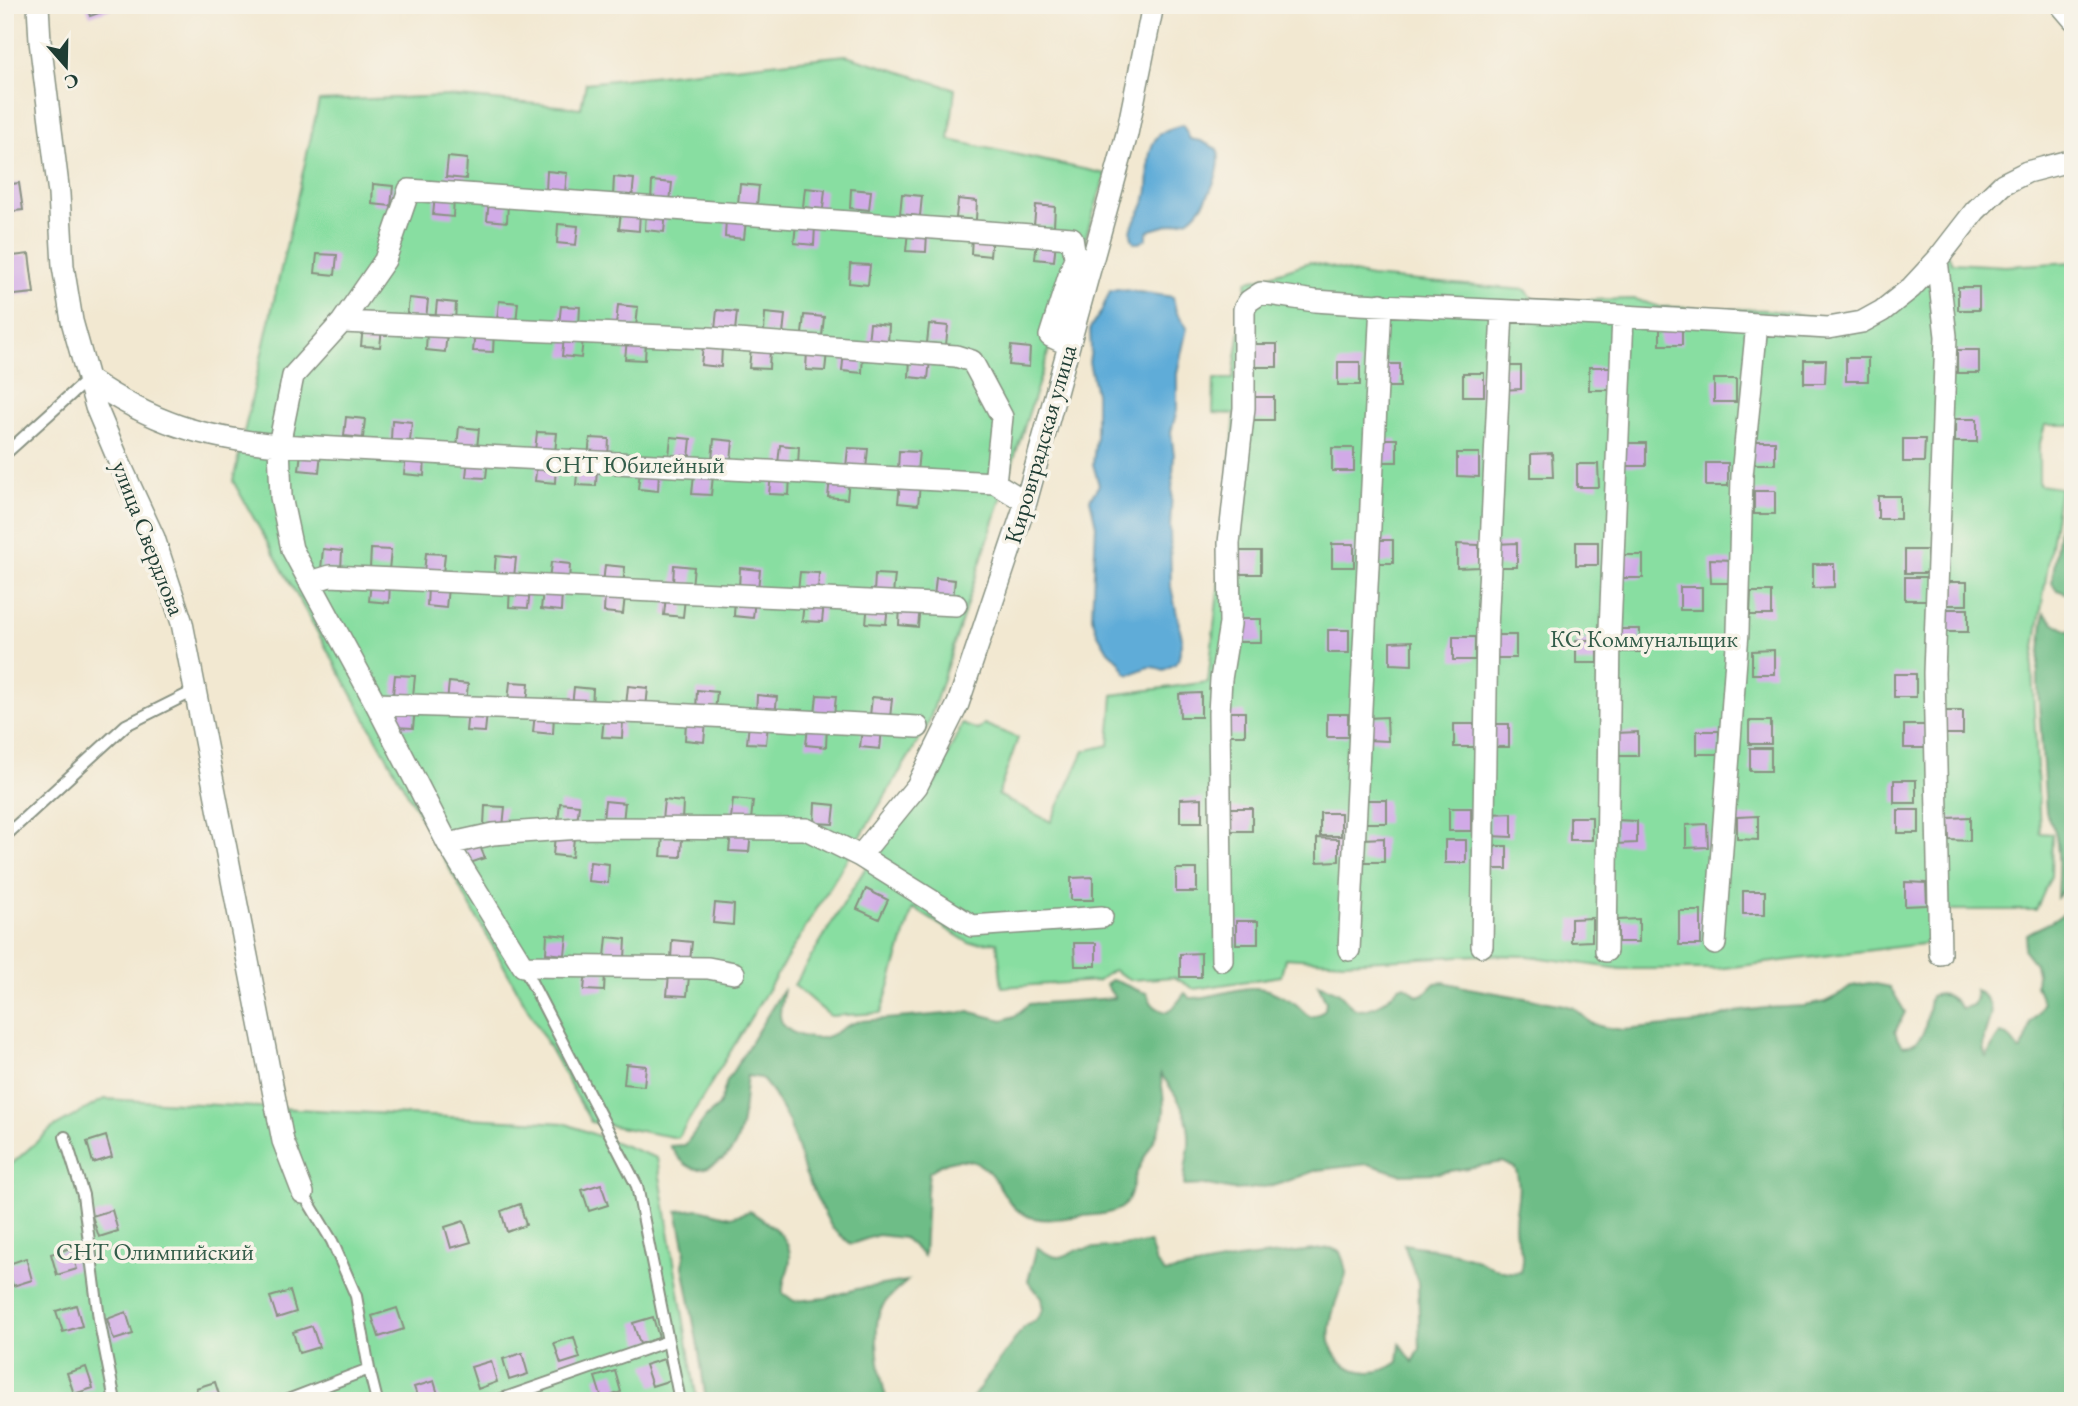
<svg xmlns="http://www.w3.org/2000/svg" width="2078" height="1406" viewBox="0 0 2078 1406" font-family="'EB Garamond',serif">
<style>
.green{fill:#88dea1;stroke:#548e6a;stroke-width:2}
.forest{fill:#6ebd87;stroke:#467d5e;stroke-width:2}
.water{fill:#5facd8;stroke:#3f7486;stroke-width:2}
.building{fill:#d1aae7}
.lines{fill:none;stroke-linecap:round;stroke-linejoin:round}
.lane-casing{stroke:#889282;stroke-width:14}
.street-casing{stroke:#889282;stroke-width:24}
.lane{stroke:#fff;stroke-width:10}
.street{stroke:#fff;stroke-width:21}
.labels{text-anchor:middle;dominant-baseline:central;stroke-width:7;stroke-linejoin:round;paint-order:stroke}
.street-label{font-size:24px;fill:#1f3d34;stroke:#f7f3e8}
.park-label{font-size:24px;fill:#345d4a;stroke:#f7f3e8}
</style>
<rect width="100%" height="100%" fill="#f7f3e8"/>
<filter id="ink" filterUnits="userSpaceOnUse"><feTurbulence type="fractalNoise" baseFrequency=".0143" numOctaves="2"/><feDisplacementMap in="SourceGraphic" scale="14" xChannelSelector="R" yChannelSelector="G"/><feConvolveMatrix kernelMatrix="1 2 1 2 8 2 1 2 1" color-interpolation-filters="sRGB"/></filter>
<filter id="wash" filterUnits="userSpaceOnUse"><feTurbulence type="fractalNoise" baseFrequency=".00686" numOctaves="4" result="noise"/><feDisplacementMap in="SourceGraphic" scale="28" xChannelSelector="R" yChannelSelector="G"/><feGaussianBlur stdDeviation="1.57" result="paint"/><feColorMatrix in="noise" values="0 0 0 0 0 0 0 0 0 0 0 0 0 0 0 0 0 1.4 0 .05"/><feComposite in="paint" operator="in"/></filter>
<g filter="url(#wash)">
<rect width="100%" height="100%" fill="#f2e8d1"/>
<!-- green -->
<path class="green" d="M846,55L955,89L949,140L1106,174L928,725L678,1138L591,1122L233,481L319,101L448,96L581,108L586,83Z
M1948,254L1952,263L2005,266L2073,262V425H2045L2039,447V485L2060,488L2032,667L2040,833L2052,834L2051,876L2036,910H1932L1930,943L1716,969H1621L1528,956L1480,955L1344,962L1285,958L1281,976L1194,989L1174,977L1131,980L1113,970L1097,981L1002,987L997,942L969,943L913,908L881,1013L830,1016L794,985L880,844L935,782L962,724L978,730L984,724L1018,738L998,795L1051,822L1084,751L1109,745L1113,695L1208,682L1223,544L1235,414L1213,413L1214,379H1233L1247,281L1258,279L1310,262L1370,277L1526,290L1534,301L1635,299L1660,307L1767,310L1831,319L1862,314Z
M104,1099L564,1123L657,1158L697,1401H5V1170L51,1129Z"/>
<!-- forest -->
<path class="forest" d="M2073,474V596L2057,590L2052,583L2064,487Z
M2044,613L2053,622L2068,631L2073,630V1401H970L1024,1327L1035,1321L1043,1310L1041,1297L1028,1281L1037,1247C1052,1258 1060,1261 1075,1250L1150,1243L1156,1263L1165,1273L1238,1259L1331,1248L1340,1252C1342,1258 1346,1266 1346,1273C1346,1279 1341,1287 1339,1293C1329,1320 1319,1355 1353,1369C1369,1375 1384,1372 1398,1362L1400,1344L1413,1362L1420,1349L1418,1283L1404,1244C1426,1248 1449,1250 1469,1257C1488,1263 1500,1275 1521,1272C1526,1256 1520,1250 1516,1235C1511,1211 1525,1194 1515,1168L1503,1162L1438,1173L1400,1174L1368,1164L1317,1170L1277,1185L1249,1189L1233,1190L1208,1185L1184,1186C1184,1172 1187,1159 1189,1146C1191,1115 1178,1098 1161,1074C1161,1086 1165,1099 1164,1111C1162,1135 1144,1153 1136,1175C1132,1186 1131,1201 1121,1208C1108,1216 1087,1215 1073,1217C1058,1219 1040,1222 1025,1215C1002,1204 999,1171 974,1162C956,1156 944,1162 929,1172L927,1192L924,1256L904,1238L878,1235L851,1244L832,1228L821,1207L805,1173L789,1122L770,1089L761,1078L747,1076C743,1098 745,1127 734,1147C730,1153 724,1159 718,1162C695,1177 683,1166 670,1146L685,1145L706,1117L719,1106L727,1081L784,988C783,996 780,1007 780,1015C781,1034 811,1041 826,1037C839,1033 844,1024 861,1021L971,1012L1003,1020L1015,1016L1029,1004L1115,998L1106,985L1111,980C1124,982 1134,991 1147,993C1151,1004 1154,1008 1166,1012L1173,1008L1185,993L1190,998C1218,999 1246,980 1273,992C1281,996 1292,1000 1298,1006C1303,1011 1305,1014 1311,1017L1321,1013L1325,1009L1326,1002L1318,984C1325,987 1333,989 1339,993C1347,999 1350,1010 1361,1010C1368,1010 1382,1004 1387,999C1400,987 1401,978 1417,996L1424,994L1435,983L1444,982L1468,988L1564,1005L1574,1008L1591,1023L1603,1027L1623,1030L1699,1023L1736,1012L1766,1008L1805,1006L1825,1002L1841,994L1852,986L1870,983L1890,987L1905,1012L1895,1032L1898,1040L1903,1046C1930,1045 1925,1014 1931,996C1944,991 1954,998 1962,1009L1973,1005L1976,998L1975,990C1978,992 1986,997 1988,1001C1998,1017 1976,1036 1986,1057C1992,1050 1993,1040 2001,1034L2008,1036L2020,1051L2026,1041L2030,1023L2039,1013L2043,1003L2036,985L2037,974L2035,964L2024,950L2027,934C2050,921 2077,917 2068,884L2057,897C2058,876 2060,852 2055,832C2053,825 2047,819 2046,811L2038,688V671Z
M699,1209L731,1217L750,1211C769,1224 796,1238 789,1266C786,1278 782,1279 783,1293L794,1301L826,1298L857,1289L907,1281C898,1290 886,1298 881,1309C871,1327 881,1381 887,1401H706L699,1351L683,1266L685,1250L677,1211Z"/>
<!-- water -->
<path class="water" d="M1183,125L1190,139L1201,141L1217,149C1225,168 1205,208 1189,219L1151,230L1147,233V238L1140,243H1135C1123,230 1142,213 1146,199C1152,180 1144,158 1155,140C1160,130 1173,128 1183,125Z
M1117,289L1173,297L1176,312L1187,328L1177,373V410L1171,432L1174,455L1170,527L1171,587L1182,638L1179,658L1175,664L1164,670C1146,664 1145,668 1130,675L1126,673L1119,661L1108,651L1097,632L1092,617L1096,525L1090,499L1099,485L1093,464L1096,437V393L1089,362L1091,350L1090,328L1101,312L1110,291Z"/>
<g id="blocks">
<!-- building -->
<path class="building" d="M86,5H119V6L90,16Z
M448,157L467,159L466,179L446,177Z
M547,171L567,173L565,192L546,191Z
M614,177L634,179L632,198L613,196Z
M652,181L672,183L670,202L651,201Z
M19,183L23,210L5,212V185Z
M373,184L393,186L391,206L372,204Z
M740,184L759,186L757,205L738,203Z
M805,188L825,190L823,209L803,207Z
M851,189L871,191L869,210L850,208Z
M902,194L922,196L920,216L900,214Z
M435,196L454,197L453,217L433,215Z
M958,199L977,201L976,220L956,218Z
M489,201L508,203L507,222L487,220Z
M1036,205L1055,207L1054,226L1034,225Z
M621,210L640,211L639,231L619,229Z
M646,210L666,212L664,232L645,230Z
M726,218L746,220L744,239L725,237Z
M558,224L578,226L576,245L557,243Z
M796,224L815,226L814,245L794,243Z
M908,231L927,233L926,252L906,251Z
M972,235L992,237L990,256L971,254Z
M1037,240L1056,241L1054,261L1035,259Z
M29,254L34,293L5,296V257Z
M317,254L337,255L335,275L315,273Z
M850,264L870,265L868,285L849,283Z
M1958,287H1979V310H1958Z
M409,298L428,300L426,319L407,317Z
M437,301L456,303L455,322L435,321Z
M499,301L518,303L516,323L497,321Z
M618,305L638,307L636,327L616,325Z
M561,306L580,307L579,327L559,325Z
M717,310L737,312L735,331L715,329Z
M765,313L785,315L783,334L764,332Z
M804,315L824,317L822,336L802,334Z
M1660,322H1682V345H1660Z
M870,323L889,325L888,344L868,342Z
M929,324L948,326L946,345L927,343Z
M363,326L382,328L380,347L361,346Z
M427,331L447,333L445,352L426,350Z
M475,331L494,333L493,352L473,351Z
M564,337L583,339L581,358L562,356Z
M627,339L646,341L645,360L625,359Z
M1255,344H1277V367H1255Z
M703,346L722,348L721,367L701,365Z
M1011,346L1030,348L1029,367L1009,365Z
M751,348L770,350L769,369L749,368Z
M807,350L827,352L825,371L806,370Z
M1957,350H1979V373H1957Z
M844,351L863,353L862,373L842,371Z
M910,358L930,360L928,379L909,377Z
M1846,358H1868V381H1846Z
M1804,360H1826L1825,383H1804Z
M1338,362H1360V385H1338Z
M1379,364H1400V387H1379Z
M1499,366H1521V389L1499,390Z
M1589,367H1610V390H1589Z
M1463,373H1484V396H1463Z
M1714,379H1736V402H1714Z
M1252,397H1274V420H1252Z
M346,417L365,419L363,438L344,436Z
M1955,419H1977V442H1955Z
M392,420L412,422L410,441L391,440Z
M459,427L479,429L477,448L457,447Z
M537,432L557,433L555,453L535,451Z
M671,437L691,439L689,458L669,456Z
M590,438L609,439L608,458L588,457Z
M714,439L733,441L731,461L712,459Z
M1376,439H1397V462H1375Z
M1903,439H1925L1924,462H1903Z
M1753,441H1775V464H1753Z
M1624,443H1646V466H1624Z
M780,445L799,447L798,466L778,464Z
M848,448L868,449L866,469L846,467Z
M1332,448H1354V471H1332Z
M301,451L321,453L319,472L299,470Z
M899,451L919,452L917,472L898,470Z
M1457,453H1479V477L1457,476Z
M1552,453L1553,477H1531V454Z
M406,455L425,456L424,476L404,474Z
M468,457L488,459L486,478L466,477Z
M537,462L556,464L555,483L535,481Z
M1706,463H1728V486H1706Z
M1577,464H1598L1599,487H1577Z
M578,465L597,467L596,486L576,485Z
M640,470L659,472L658,491L638,489Z
M694,474L713,476L711,495L692,494Z
M771,474L790,476L789,495L769,494Z
M830,478L849,480L847,499L828,497Z
M900,483L920,485L918,505L898,503Z
M1754,491H1775V514H1754Z
M1878,496H1900V519H1878Z
M1371,540H1393V563H1372Z
M1576,542H1598V565H1576Z
M1517,543V567H1495V544Z
M1332,544H1354V567H1332Z
M1457,544L1479,545V567L1457,568Z
M323,549L342,551L341,570L321,569Z
M371,549L391,550L389,570L370,568Z
M1905,550H1927V573H1905Z
M1240,551H1261V574H1240Z
M426,553L445,554L443,574L424,572Z
M1621,555H1643V578H1621Z
M496,556L516,558L514,577L494,576Z
M1710,559L1732,560V583H1711Z
M551,562L570,564L569,583L549,581Z
M1813,564H1834V587L1813,588Z
M605,565L625,567L623,586L603,584Z
M674,565L694,567L692,586L673,584Z
M740,568L760,570L758,589L739,588Z
M800,572L819,573L818,592L798,591Z
M875,574L895,575L893,594L874,593Z
M1905,577H1927V600H1905Z
M936,578L955,580L953,599L934,597Z
M371,582L390,583L389,603L369,601Z
M1946,582H1967V605H1946Z
M428,587L448,588L446,608L427,606Z
M510,587L530,589L528,608L509,607Z
M1680,587H1702V610H1680Z
M543,590L562,592L561,611L541,609Z
M1751,592H1772V615H1750Z
M605,593L625,595L623,614L604,612Z
M666,596L685,598L683,617L664,615Z
M735,597L755,599L753,618L734,616Z
M804,602L824,603L822,622L802,621Z
M868,603L888,605L886,624L866,623Z
M900,605L920,607L918,627L899,625Z
M1946,609H1968V632H1946Z
M1239,619H1261V642H1239Z
M1619,629H1640V652H1619Z
M1328,630H1349V653H1328Z
M1494,635H1516V658H1494Z
M1453,637H1475V660H1453Z
M1576,640H1598V663H1576Z
M1412,641V665L1390,664V642Z
M1774,650V674H1752V651Z
M1894,674H1916V697H1894Z
M395,675L415,676L413,696L393,694Z
M449,682L468,684L466,703L447,702Z
M510,682L529,683L527,703L508,701Z
M628,686L648,688L646,708L626,706Z
M574,687L593,689L592,708L572,707Z
M697,690L717,692L715,712L696,710Z
M1201,693V717H1180L1179,694Z
M757,695L777,697L775,716L756,715Z
M817,695L836,696L834,716L815,714Z
M872,697L892,699L890,718L870,716Z
M395,707L415,709L413,728L394,727Z
M468,711L487,713L485,732L466,731Z
M1941,711H1963V734H1941Z
M1224,712H1245V735H1224Z
M535,713L554,715L553,734L533,732Z
M1327,714H1348V737H1327Z
M604,717L623,719L622,738L602,737Z
M1387,717L1388,741L1366,740V718Z
M686,720L706,722L704,742L685,740Z
M1749,721H1771V744H1749Z
M749,723L768,725L766,744L747,743Z
M1454,724H1475V747H1454Z
M1487,724H1509V747H1487Z
M1904,725H1925V748H1904Z
M808,726L827,727L826,747L806,745Z
M862,728L882,729L880,749L860,747Z
M1697,731H1719V754H1697Z
M1638,732V756H1616V733Z
M1750,748H1771V771H1750Z
M1894,780H1916V803H1894Z
M1202,798V822H1180V799Z
M733,799L753,801L751,820L731,819Z
M664,800L683,802L682,821L662,820Z
M1365,800H1387V823H1365Z
M605,801L625,803L623,822L603,820Z
M560,803L579,805L577,824L558,822Z
M815,803L835,805L833,824L814,823Z
M485,806L505,807L503,827L484,825Z
M1230,808H1252V831H1231Z
M1449,808H1471V831H1449Z
M1898,810H1919V833H1898Z
M1320,813H1341V836H1320Z
M1512,813V837L1490,836V814Z
M1758,816V840L1737,839V817Z
M1570,817H1592V840H1570Z
M1970,817V841L1949,840L1948,818Z
M1615,820L1637,821V843L1615,844Z
M1707,824L1708,847L1686,848V825Z
M731,832L751,833L749,852L729,851Z
M555,836L574,838L572,857L553,855Z
M663,836L682,838L681,857L661,856Z
M1317,838L1339,839V861L1317,862Z
M1384,838V862H1362V839Z
M1445,840H1466V863H1445Z
M478,841L485,858L470,863L463,846Z
M1486,846H1507V869H1486Z
M590,862L609,864L608,883L588,881Z
M1176,869H1197V892H1176Z
M1093,877V900H1071V878Z
M1905,882L1926,883L1927,905L1905,906Z
M866,889L888,900L879,919L857,909Z
M1743,891H1765V914H1743Z
M715,903L734,905L733,925L713,923Z
M1679,911H1701V945H1679Z
M1592,918V941L1571,942V919Z
M1639,919V942H1618V920Z
M1236,921H1258V944H1236Z
M547,934L567,936L565,955L546,953Z
M607,937L626,939L625,959L605,957Z
M672,940L692,942L690,961L671,959Z
M1074,943H1096V966H1075Z
M1201,953V977H1180V954Z
M586,970L605,972L604,991L584,990Z
M669,975L689,977L687,996L667,995Z
M626,1064L646,1066L644,1086L624,1084Z
M106,1136L112,1157L93,1163L87,1142Z
M601,1184L608,1205L589,1211L582,1190Z
M520,1204L526,1225L507,1232L501,1211Z
M112,1210L118,1231L99,1237L92,1216Z
M464,1221L471,1242L451,1248L445,1227Z
M70,1248L77,1269L57,1275L51,1254Z
M26,1258L32,1280L13,1286L6,1265Z
M290,1291L296,1312L277,1318L270,1297Z
M76,1305L82,1326L63,1332L56,1311Z
M397,1308L404,1329L379,1337L372,1316Z
M126,1312L133,1334L114,1340L107,1319Z
M653,1317L659,1338L640,1344L633,1323Z
M312,1326L319,1347L299,1353L293,1332Z
M574,1337L580,1358L561,1364L554,1343Z
M522,1353L528,1374L509,1380L503,1359Z
M664,1359L671,1380L652,1386L645,1365Z
M491,1361L497,1382L478,1389L471,1367Z
M86,1367L93,1388L74,1394L67,1373Z
M615,1371L621,1392L602,1399L595,1377Z
M434,1381L440,1401H419L414,1387Z
M215,1382L221,1401H200L196,1388Z"/>
</g>
</g>
<g filter="url(#ink)">
<use href="#blocks" fill-opacity="0" stroke="#889282" stroke-width="2"/>
<g class="lines">
<defs>
<path id="lane" d="M5,454L88,379
M5,836L126,725L196,690
M523,966L637,1186L680,1401
M65,1137L83,1195L99,1319L115,1401
M303,1193L332,1241L356,1296L369,1369L377,1401
M285,1401L369,1369
M496,1401L668,1341"/>
<path id="street" d="M38,5L40,41L59,194L63,266L72,321L96,407L120,464L154,538L182,623L283,1141L303,1193
M2061,5L2073,19
M1937,260L1946,336L1934,673L1940,954
M342,322L710,338L956,356L972,361L1002,417L995,483L1026,502
M88,379C152,423 202,438 279,445L995,483
M310,582L330,576L956,605
M376,704L652,713L918,727
M448,844L493,834L581,828L806,829L860,856L972,926L1102,917
M860,856L917,786L958,704L1026,502L1127,134L1153,5
M1715,944L1738,632L1742,476L1757,324
M1482,946L1487,629L1502,311
M1349,950L1381,304
M1606,951L1610,630L1623,316
M1222,960L1219,713L1221,679L1230,624L1229,543L1244,408V309L1249,301L1261,293L1315,301L1359,304L1623,316L1828,328L1862,322L1882,311L1911,288L1937,260L1975,211L2003,184L2027,172L2073,160
M734,973L708,968L523,966L448,844L376,704L292,549L281,497L279,445L293,376L342,322L385,260L409,190L1072,238L1075,257L1050,336L1069,345"/>
</defs>
<!-- lane casing -->
<use href="#lane" class="lane-casing"/>
<!-- street casing -->
<use href="#street" class="street-casing"/>
<!-- lane -->
<use href="#lane" class="lane"/>
<!-- street -->
<use href="#street" class="street"/>
</g>
</g>
<g class="labels">
<!-- street labels -->
<g class="street-label">
<text transform="translate(1040 444) rotate(-74)">Кировградская улица</text>
<text transform="translate(149 538) rotate(69)">улица Свердлова</text>
</g>
<!-- park labels -->
<g class="park-label">
<text x="635" y="464">СНТ Юбилейный</text>
<text x="1644" y="638">КС Коммунальщик</text>
<text x="155" y="1251">СНТ Олимпийский</text>
</g>
</g>
<!-- margin -->
<rect width="2078" height="1406" fill="none" stroke="#f7f3e8" stroke-width="28"/>
<!-- north arrow -->
<g transform="translate(66 66) rotate(160)" stroke="#f7f3e8" stroke-width="5" paint-order="stroke">
<path d="M0-5L12 26L0 18L-12 26Z" fill="#1f3d34"/>
<text y="-10" font-size="19" font-weight="bold" text-anchor="middle" fill="#1f3d34">С</text>
</g>
</svg>
